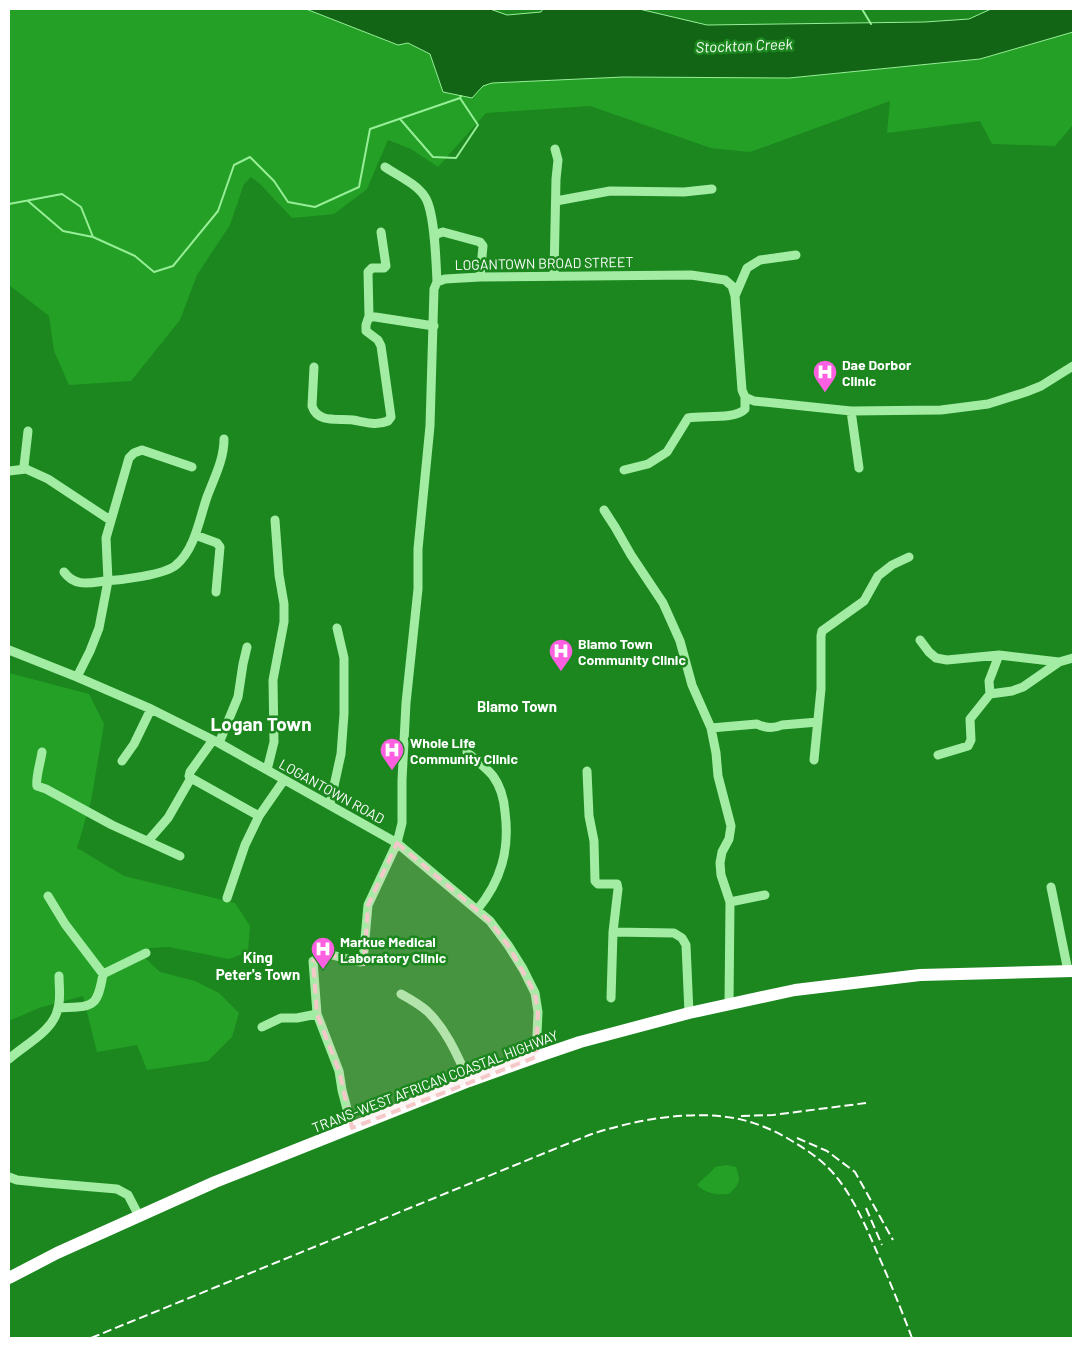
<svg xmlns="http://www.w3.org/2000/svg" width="1082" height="1347" viewBox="0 0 1082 1347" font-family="Barlow,sans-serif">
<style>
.green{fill:#24a026}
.water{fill:#126515;stroke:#96ee96}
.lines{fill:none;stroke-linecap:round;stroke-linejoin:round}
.stream{stroke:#96ee96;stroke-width:2}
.minor{stroke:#a3eca4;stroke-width:9}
.highway{stroke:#fff;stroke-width:12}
.rail{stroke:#fff;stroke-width:2;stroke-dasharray:9 4;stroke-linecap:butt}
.marked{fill:#f5c9c9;fill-opacity:0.2;stroke:#f5c9c9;stroke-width:4;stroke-dasharray:10 6;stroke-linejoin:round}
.labels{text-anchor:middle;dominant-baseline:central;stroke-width:5;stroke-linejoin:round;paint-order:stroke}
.street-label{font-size:14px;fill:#fff;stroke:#1b871e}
.poi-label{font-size:14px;font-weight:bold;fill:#fff;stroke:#1b871e;text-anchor:start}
.water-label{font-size:15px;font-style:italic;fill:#f7fef7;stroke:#1b871e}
.neighbourhood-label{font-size:15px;font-weight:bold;fill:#fff;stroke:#1b871e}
.district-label{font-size:19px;font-weight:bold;fill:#fff;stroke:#1b871e}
</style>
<rect width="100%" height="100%" fill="#1b871e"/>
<!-- green -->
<path class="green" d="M9,9H306L398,45L408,43L430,54L443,92L492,83L623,77L789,78L980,59L1073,32V125L1055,146L992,144L980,121L887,133L890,101L750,152L711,148L590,106L486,113L438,167L411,149L388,140L367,189L334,214L292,218L260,184L251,177L244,184L230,225L197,275L180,320L131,381L69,385L54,351L49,316L9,285Z
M9,673L89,694L104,724L91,801L77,848L124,876L235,903L250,926L248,952L229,959L169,947L150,948L144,957L160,972L195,981L219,993L239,1013L232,1037L208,1061L147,1070L137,1045L97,1052L83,996L39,1008L9,1021Z
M726,1165L736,1167C741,1182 740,1183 729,1194C716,1195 707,1194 697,1185C703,1178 710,1174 715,1167Z"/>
<!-- water -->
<path class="water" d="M306,9H490L507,15L541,12L543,9H639L707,25L925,22L969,19L991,9H1073V32L980,59L789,78L623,77L492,83L483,86L472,98L443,92L430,54L408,43L398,45Z"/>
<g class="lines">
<!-- stream -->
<path class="stream" d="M862,9L871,24
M400,119L433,157L456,158L478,125L460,98
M28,201L63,231L93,237
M9,204L62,194L81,207L93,237L135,256L154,272L173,266L218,211L234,165L250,157L274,181L288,202L315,207L359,187L370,129L460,98L461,96"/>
<!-- minor -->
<path class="minor" d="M385,167C397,175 417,184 425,197C435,212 436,263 437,282
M556,201L610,191L684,192L712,189
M381,232L386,266L384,268H372L368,272L369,316L434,326
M434,238L437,234L443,232L480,242L483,246L480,277
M554,275L556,179L558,160L555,149
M735,296L747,268L760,260L796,255
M314,367L312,406C318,424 338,418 353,420C365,422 376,426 388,421L391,417L381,346L378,340L366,331V325L369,316
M851,411L859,468
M28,431L24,466L26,469L48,479L110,520
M624,470L648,464L667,452L688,418C703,415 735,420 745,409V397
M9,471L26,469
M604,510L615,527L631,555L663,603L680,641L692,685L711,728L716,753L718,776L731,826L729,839L722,852L720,863L721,875L730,902L729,1004
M195,535L217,543L220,547L216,592
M64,572C75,587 89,583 105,581C121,580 165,575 176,565C195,549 199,520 207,497C214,478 224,460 224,439
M920,640L929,652L936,658L947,660L999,655L1059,662L1073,658
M9,650L77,677L151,709L219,743L397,843L490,921L508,945L523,969L535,993L538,1012L536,1057
M77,677L90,651L99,628L108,581L106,538L129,458L134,453L142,450L192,467
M990,694L1012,691L1023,687L1059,662
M711,728L757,724C765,728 773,729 782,725L818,722
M213,740L190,772L189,776L191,778L259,816
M219,743L238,697L243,664L247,647
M42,752C41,760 35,780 37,786L46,789L112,825L180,856
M467,752C475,760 486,767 493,776C501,787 504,799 505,812C510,850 501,881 477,910
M938,755L968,746L971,740L970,719L990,694L989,681L999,655
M814,760L821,689V636L822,631L864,601L878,576L892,565L909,557
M122,761L134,744L151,709
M267,770L274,742L273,680L284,622V604L279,575L275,520
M587,771L589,816L594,841L595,881L598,884H617L618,889L613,932L611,998
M330,804L341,754L344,714V658L337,628
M148,841L168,818L191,778
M1051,887L1068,971
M48,896L65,924L103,974C97,1010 92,1006 58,1008
M227,898L245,845L259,816L284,780
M730,902L765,895
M613,932L674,933L682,938L686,945L689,1013
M103,974L146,953
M401,994C410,999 419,1004 427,1011C447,1030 458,1057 469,1081
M262,1027L281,1018H297L317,1014
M9,1059C24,1045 54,1031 58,1008C61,998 59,987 59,976
M352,1128L342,1090L339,1071L317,1014L313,961L328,954L360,962L363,961L368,905L397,843L402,823V780L406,703L418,589V549L430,426L434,289L437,282L445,279L480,277L691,275L725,280L732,286L735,296L742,390L745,397L754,401L851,411L941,410L988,404L1026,392L1041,386L1073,366
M9,1177L17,1180L46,1183L117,1189L128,1195L139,1216"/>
<!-- highway -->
<path class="highway" d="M9,1278L57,1253L215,1182L469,1081L536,1057L580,1042L689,1013L795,990L920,975L1073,971"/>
<!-- rail -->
<path class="rail" d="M741,1116L773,1115L866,1103
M797,1138L827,1151L855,1172L893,1240
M866,1208L882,1245
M91,1338L589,1135C633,1120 693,1109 739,1119C757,1123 776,1131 792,1141C807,1150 822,1160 834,1174C852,1195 865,1224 876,1250C889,1279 901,1309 912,1338"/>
</g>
<!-- marked area -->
<path class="marked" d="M397,843L490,921L508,945L535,993L538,1012L536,1057L352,1128L339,1071L317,1014L313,961L328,954L364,964L368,905Z"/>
<!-- icons -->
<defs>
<symbol id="hospital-pin" viewBox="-11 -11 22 30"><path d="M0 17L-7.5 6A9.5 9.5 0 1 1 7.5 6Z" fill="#fd5fe1" stroke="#1b871e"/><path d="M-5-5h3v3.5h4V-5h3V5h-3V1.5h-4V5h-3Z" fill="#fff"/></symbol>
</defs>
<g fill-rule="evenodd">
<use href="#hospital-pin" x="811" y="358" width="28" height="38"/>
<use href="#hospital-pin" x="547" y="637" width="28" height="38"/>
<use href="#hospital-pin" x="378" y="736" width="28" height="38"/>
<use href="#hospital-pin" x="309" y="935" width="28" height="38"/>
</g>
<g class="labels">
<!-- street labels -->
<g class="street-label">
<text transform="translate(544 263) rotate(-1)">LOGANTOWN BROAD STREET</text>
<text transform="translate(332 791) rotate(29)">LOGANTOWN ROAD</text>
<text transform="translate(435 1081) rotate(-21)">TRANS-WEST AFRICAN COASTAL HIGHWAY</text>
</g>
<!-- poi labels -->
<g class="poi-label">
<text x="842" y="364">Dae Dorbor<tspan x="842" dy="16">Clinic</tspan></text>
<text x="578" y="643">Blamo Town<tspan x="578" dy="16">Community Clinic</tspan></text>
<text x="410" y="742">Whole Life<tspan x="410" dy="16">Community Clinic</tspan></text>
<text x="340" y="941">Markue Medical<tspan x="340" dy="16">Laboratory Clinic</tspan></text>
</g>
<!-- water labels -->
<g class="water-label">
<text transform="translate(744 45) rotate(-2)">Stockton Creek</text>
</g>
<!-- neighbourhood labels -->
<g class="neighbourhood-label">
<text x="517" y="706">Blamo Town</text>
<text x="258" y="957">King<tspan x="258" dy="17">Peter's Town</tspan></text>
</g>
<!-- district labels -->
<g class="district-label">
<text x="261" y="723">Logan Town</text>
</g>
</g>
<!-- border -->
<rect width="1082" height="1347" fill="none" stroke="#ffffff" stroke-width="20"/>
</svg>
